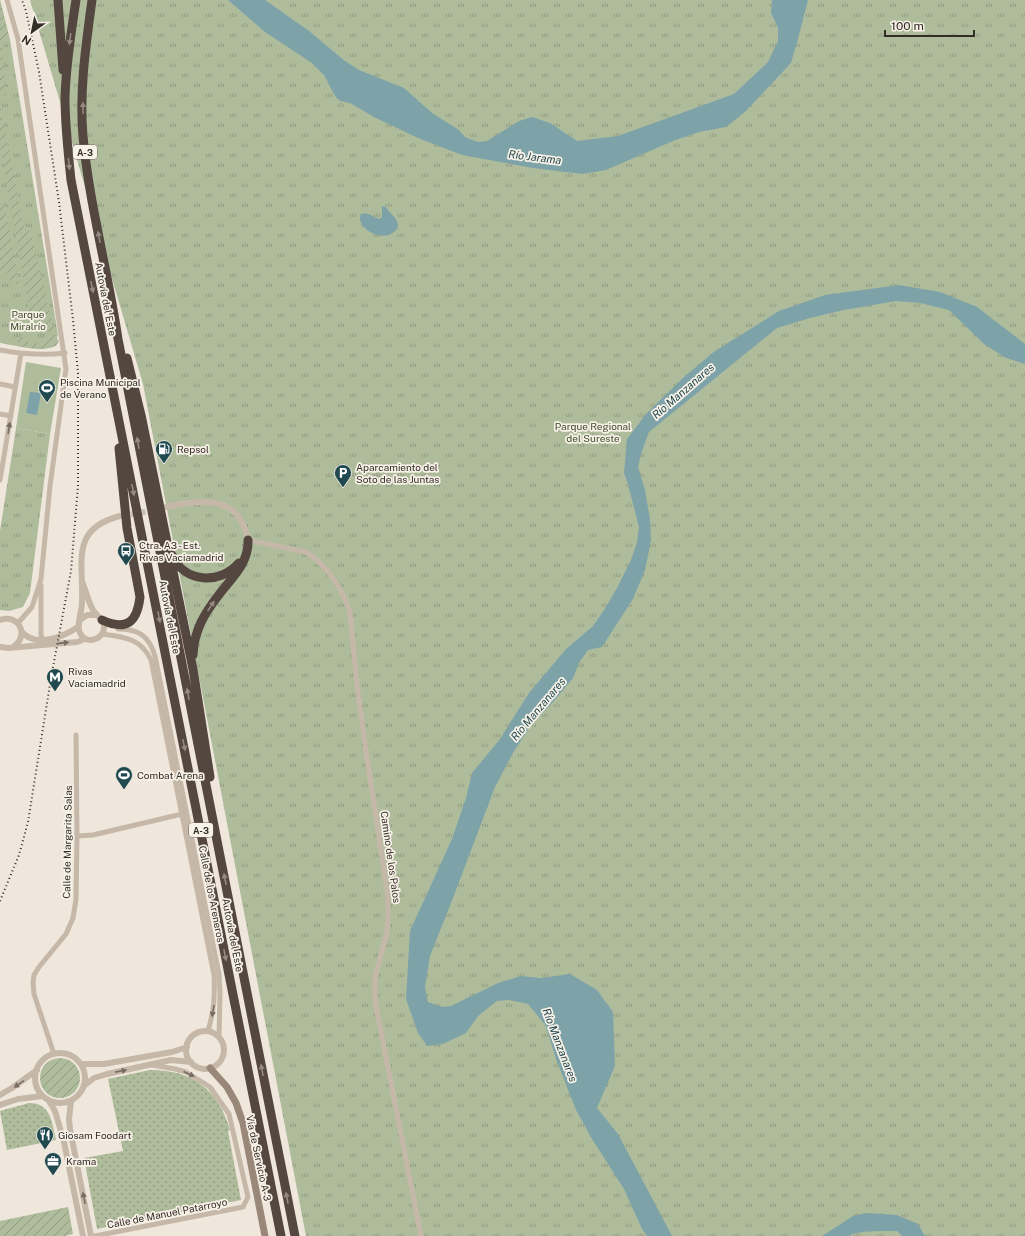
<svg xmlns="http://www.w3.org/2000/svg" width="1025" height="1236" viewBox="0 0 1025 1236" font-family="'Public Sans',sans-serif">
<style>
.grass{fill:url(#grass-dots)}
.park{fill:url(#park-tufts)}
.garden{fill:url(#garden-furrows)}
.pitch{fill:#afbc9c}
.water{fill:#7da3a9}
.lines{fill:none;stroke-linecap:round;stroke-linejoin:round}
.tertiary-tunnel{stroke:#c9c2b7;stroke-width:6;stroke-dasharray:6 3;stroke-linecap:butt}
.minor{stroke:#c6b8a8;stroke-width:5}
.tertiary{stroke:#c6b8a8;stroke-width:6}
.secondary{stroke:#99887a;stroke-width:7}
.motorway{stroke:#53473f;stroke-width:9}
.rail{stroke:#332c27;stroke-width:2;stroke-dasharray:1 3;stroke-linecap:butt}
.oneway{fill:#958b82}
.oneway2{fill:#756b61}
.labels{text-anchor:middle;dominant-baseline:central;stroke-width:3.5;stroke-linejoin:round;paint-order:stroke}
.shield{fill:#f7f1e7;stroke:#6e6761;stroke-width:1}
.shield-label{font-size:9px;font-weight:bold;fill:#332c27}
.street-label{font-size:10px;fill:#332c27;stroke:#f7f1e7}
.park-label{font-size:10px;fill:#404f2e;stroke:#f7f1e7}
.poi-label{font-size:10px;fill:#332c27;stroke:#f7f1e7;text-anchor:start}
.water-label{font-size:11px;font-style:italic;fill:#214950;stroke:#f7f1e7}
</style>
<defs>
<pattern id="grass-dots" width="8" height="8" patternUnits="userSpaceOnUse"><rect width="8" height="8" fill="#afbc9c"/><path d="M2 2h.1M6 6h.1" fill="none" stroke="#8f997f" stroke-width="1.8" stroke-linecap="round"/></pattern>
<pattern id="park-tufts" width="24" height="20" patternUnits="userSpaceOnUse"><rect width="24" height="20" fill="#afbc9c"/><path d="M3 7l-1-3M5 7V3M7 7l1-3M15 17l-1-3M17 17v-4M19 17l1-3" fill="none" stroke="#8f997f"/></pattern>
<pattern id="garden-furrows" width="10" height="10" patternUnits="userSpaceOnUse"><rect width="10" height="10" fill="#afbc9c"/><path d="M-1 1l2-2M0 10L10 0M9 11l2-2" fill="none" stroke="#8f997f"/></pattern>
</defs>
<rect width="100%" height="100%" fill="#efe7db"/>
<!-- grass -->
<path class="grass" d="M150,1070C193,1070 218,1089 230,1130L228,1131L241,1200L97,1229L84,1158L123,1151L108,1079Z
M29,1103C51,1103 52,1122 56,1140L7,1150L0,1111Z"/>
<!-- park -->
<path class="park" d="M0,0L10,40L58,335L57,338L59,342C50,355 14,345 0,343Z
M30,0H1025V1236H306L143,384Z
M16,428L50,434L30,593L23,607L9,611L0,610V531Z"/>
<!-- garden -->
<path class="garden" d="M0,0L10,40L6,42L2,48L6,95L0,97Z
M0,105L24,228L31,232L57,345C47,352 29,348 17,346L19,338L25,337C30,347 40,346 43,336L48,337L49,330L32,327L0,146Z
M0,203L5,206L19,284L9,283L10,273L0,272Z
M40 1078a20 20 0 1 1 40 0a20 20 0 1 1-40 0Z
M68,1207L73,1234L65,1236H0V1221Z"/>
<!-- pitch -->
<path class="pitch" d="M26,362L61,368L50,434L16,428Z"/>
<!-- water -->
<path class="water" d="M228,0H265L309,31L345,61L359,70L404,88L432,113L459,130L465,137L478,142L487,141L519,121L532,117L550,123L577,141L618,136L734,94L768,62L778,41V28L771,13L772,0H808L798,39L791,63L746,111L726,127L699,132L673,141L606,170L582,174L533,168L462,155L418,138L374,117L350,103L340,101L335,96L324,75L312,63L265,32Z
M382,206L386,207C389,213 398,218 398,225C398,228 397,230 395,231C383,244 354,227 361,214C368,211 373,218 380,219L382,217Z
M899,285L940,292L977,307L1025,344V364L1006,358L984,344L949,310L920,303L896,301L844,310L810,318L777,328L649,432L642,451L638,467L645,490L650,519L651,541L645,570L633,599L602,647L588,650L579,663L573,678L553,702L531,725L513,753L495,787L453,898L430,956L425,987L428,1002L442,1007L451,1006L498,983L521,976L541,978L570,974L597,990L613,1012L615,1066L597,1108L618,1134L672,1236H647L642,1229L624,1189L592,1139L576,1110L556,1059L546,1026L528,1004L509,1000L497,1001L478,1016L466,1033L443,1044L427,1046L418,1033L406,999L410,931L452,839L466,798L472,773L500,739L529,693L566,649L593,626L604,610L617,588L631,560L637,542L639,527L627,481L624,473L627,439L646,414L684,377L715,351L779,311L825,295Z
M30,392L41,393L37,415L26,413Z
M866,1213L897,1215L918,1224L925,1236H902L897,1231C886,1231 857,1230 849,1236H822L853,1216Z"/>
<g class="lines">
<!-- tertiary-tunnel -->
<path class="tertiary-tunnel" d="M122,516L154,510"/>
<!-- minor -->
<path class="minor" d="M7,0L18,39L66,369L50,486L41,579L32,607L18,623
M0,350C22,354 43,356 65,353
M0,384L15,387
M0,414L11,416
M0,480L21,353
M248,540L306,552C327,565 343,590 350,612L357,685L365,744L388,897V914L387,933L375,977V1001L421,1236
M41,585V634L42,639
M118,629C139,629 149,636 155,656L219,974L220,994L219,1037
M102,634C124,637 141,638 151,660L214,975C215,996 214,1011 208,1031
M77,836L93,835L182,814
M54,1054L34,994L33,983L34,975L39,967L66,934L73,918L76,899L77,836L76,735
M95,1236L243,1207L248,1197L229,1114L210,1087L186,1072L175,1069L152,1065"/>
<!-- tertiary -->
<path class="tertiary" d="M166,507C201,500 239,493 248,540
M82,581C86,591 88,601 93,610C96,615 102,618 104,625C106,639 86,646 80,633C76,626 82,611 82,603C84,563 69,529 120,516
M0,620C19,613 30,636 13,647
M80,620L87,615H96
M22,632C36,648 63,637 78,627
M0,647L8,648L77,642L85,639
M186 1050a19 19 0 1 1 38 0a19 19 0 1 1-38 0Z
M35 1078a25 25 0 1 1 50 0a25 25 0 1 1-50 0Z
M81,1064H104L172,1052L187,1047
M85,1085L94,1078L107,1074L171,1060L191,1062
M0,1095L12,1088L37,1070
M49,1101L55,1111L64,1142L83,1236
M71,1101L69,1119L70,1129L91,1236
M0,1105L18,1099L43,1096"/>
<!-- secondary -->
<path class="secondary" d="M210,1068L227,1087L236,1103L243,1123L265,1236"/>
<!-- motorway -->
<path class="motorway" d="M58,0L63,70
M76,0C71,32 66,65 65,97C65,125 68,152 71,180L281,1236
M92,0C86,45 79,91 83,136C89,204 108,271 118,339L295,1236
M127,358L141,415L193,669L210,777
M172,555C184,583 220,585 239,563
M102,620C126,631 137,623 140,597L127,528L119,448
M193,655C194,631 204,614 218,596C231,578 249,564 248,540"/>
<!-- rail -->
<path class="rail" d="M0,901L19,855L28,822L51,678L71,571L78,486V373L73,320L59,202L39,72L26,11L22,0"/>
</g>
<!-- one-way arrows -->
<defs><path id="oneway-solid" d="M-6-.8H1V-3.2L6.5 0L1 3.2V.8H-6Z"/></defs>
<g class="oneway">
<use href="#oneway-solid" transform="translate(70 39) rotate(98)"/>
<use href="#oneway-solid" transform="translate(83 108) rotate(-91)"/>
<use href="#oneway-solid" transform="translate(69 164) rotate(84)"/>
<use href="#oneway-solid" transform="translate(99 237) rotate(-101)"/>
<use href="#oneway-solid" transform="translate(92 287) rotate(79)"/>
<use href="#oneway-solid" transform="translate(138 443) rotate(-101)"/>
<use href="#oneway-solid" transform="translate(133 490) rotate(79)"/>
<use href="#oneway-solid" transform="translate(211 606) rotate(-56)"/>
<use href="#oneway-solid" transform="translate(159 617) rotate(79)"/>
<use href="#oneway-solid" transform="translate(188 694) rotate(-101)"/>
<use href="#oneway-solid" transform="translate(184 745) rotate(79)"/>
<use href="#oneway-solid" transform="translate(225 879) rotate(-101)"/>
<use href="#oneway-solid" transform="translate(225 955) rotate(79)"/>
<use href="#oneway-solid" transform="translate(262 1070) rotate(-101)"/>
<use href="#oneway-solid" transform="translate(287 1198) rotate(-101)"/>
</g>
<g class="oneway2">
<use href="#oneway-solid" transform="translate(9 428) rotate(-81)"/>
<use href="#oneway-solid" transform="translate(63 643) rotate(-6)"/>
<use href="#oneway-solid" transform="translate(213 1011) rotate(100)"/>
<use href="#oneway-solid" transform="translate(121 1071) rotate(-11)"/>
<use href="#oneway-solid" transform="translate(189 1074) rotate(24)"/>
<use href="#oneway-solid" transform="translate(19 1084) rotate(146)"/>
<use href="#oneway-solid" transform="translate(84 1198) rotate(-101)"/>
</g>
<!-- icons -->
<defs>
<symbol id="stadium-pin" viewBox="-11 -11 22 30"><path d="M0 17L-7.5 6A9.5 9.5 0 1 1 7.5 6Z" fill="#214950" stroke="#f7f1e7"/><path d="M0-5a6.5 5 0 1 0 0 10a6.5 5 0 1 0 0-10ZM-3.5-1.8h7v3.6h-7Z" fill="#fff"/></symbol>
<symbol id="fuel-pin" viewBox="-11 -11 22 30"><path d="M0 17L-7.5 6A9.5 9.5 0 1 1 7.5 6Z" fill="#214950" stroke="#f7f1e7"/><path d="M-5.5-6h7V0h2V4h1.3V-2.5L3-4.5l.8-.8L6-3V5H2.5V1h-1V6h-7ZM-4.2-4.7v3.2H.2V-4.7Z" fill="#fff"/></symbol>
<symbol id="parking-pin" viewBox="-11 -11 22 30"><path d="M0 17L-7.5 6A9.5 9.5 0 1 1 7.5 6Z" fill="#214950" stroke="#f7f1e7"/><path d="M-3.5-5.5H1a3.5 3.5 0 0 1 0 7H-1V5.5H-3.5ZM-1-3.4V-.6H.8a1.4 1.4 0 0 0 0-2.8Z" fill="#fff"/></symbol>
<symbol id="bus-pin" viewBox="-11 -11 22 30"><path d="M0 17L-7.5 6A9.5 9.5 0 1 1 7.5 6Z" fill="#214950" stroke="#f7f1e7"/><path d="M-5-6H5V4H4V6H2V4H-2V6H-4V4H-5ZM-3.5-4V0h7V-4ZM-3.5 1.2v1.5H-2V1.2ZM2 1.2v1.5H3.5V1.2Z" fill="#fff"/></symbol>
<symbol id="metro-pin" viewBox="-11 -11 22 30"><path d="M0 17L-7.5 6A9.5 9.5 0 1 1 7.5 6Z" fill="#214950" stroke="#f7f1e7"/><path d="M-5.5 5V-5H-3L0 0L3-5H5.5V5H3V-.5L0 4L-3-.5V5Z" fill="#fff"/></symbol>
<symbol id="restaurant-pin" viewBox="-11 -11 22 30"><path d="M0 17L-7.5 6A9.5 9.5 0 1 1 7.5 6Z" fill="#214950" stroke="#f7f1e7"/><path d="M-5-6h1v4h1v-4h1v4h1v-4h1v5L-1.5 .5V6h-2V.5L-5-1ZM5-6V6H3V1.5H1.5Q1.5-4 5-6Z" fill="#fff"/></symbol>
<symbol id="office-pin" viewBox="-11 -11 22 30"><path d="M0 17L-7.5 6A9.5 9.5 0 1 1 7.5 6Z" fill="#214950" stroke="#f7f1e7"/><path d="M-6-3h4V-5.5h4V-3h4V5H-6ZM-1-4.5V-3h2v-1.5ZM-6 0V1H6V0Z" fill="#fff"/></symbol>
</defs>
<g fill-rule="evenodd">
<use href="#stadium-pin" x="37" y="378" width="20" height="27"/>
<use href="#fuel-pin" x="154" y="439" width="20" height="27"/>
<use href="#parking-pin" x="333" y="463" width="20" height="27"/>
<use href="#bus-pin" x="116" y="541" width="20" height="27"/>
<use href="#metro-pin" x="45" y="667" width="20" height="27"/>
<use href="#stadium-pin" x="114" y="765" width="20" height="27"/>
<use href="#restaurant-pin" x="35" y="1125" width="20" height="27"/>
<use href="#office-pin" x="43" y="1151" width="20" height="27"/>
</g>
<g class="labels">
<!-- shield labels -->
<g class="shield">
<rect x="73" y="145" width="24" height="14" rx="3"/>
<rect x="189" y="823" width="24" height="14" rx="3"/>
</g>
<g class="shield-label">
<text x="85" y="152">A-3</text>
<text x="201" y="830">A-3</text>
</g>
<!-- street labels -->
<g class="street-label">
<text transform="translate(106 299) rotate(79)">Autovía del Este</text>
<text transform="translate(170 617) rotate(79)">Autovía del Este</text>
<text transform="translate(67 842) rotate(-89)">Calle de Margarita Salas</text>
<text transform="translate(391 857) rotate(82)">Camino de los Palos</text>
<text transform="translate(212 894) rotate(79)">Calle de los Areneros</text>
<text transform="translate(233 935) rotate(79)">Autovía del Este</text>
<text transform="translate(259 1158) rotate(78)">Vía de Servicio A-3</text>
<text transform="translate(167 1213) rotate(-11)">Calle de Manuel Patarroyo</text>
</g>
<!-- park labels -->
<g class="park-label">
<text x="28" y="314">Parque<tspan x="28" dy="12">Miralrío</tspan></text>
<text x="593" y="426">Parque Regional<tspan x="593" dy="12">del Sureste</tspan></text>
</g>
<!-- poi labels -->
<g class="poi-label">
<text x="60" y="382">Piscina Municipal<tspan x="60" dy="12">de Verano</tspan></text>
<text x="177" y="449">Repsol</text>
<text x="356" y="467">Aparcamiento del<tspan x="356" dy="12">Soto de las Juntas</tspan></text>
<text x="139" y="545">Ctra. A3 - Est.<tspan x="139" dy="12">Rivas Vaciamadrid</tspan></text>
<text x="68" y="671">Rivas<tspan x="68" dy="12">Vaciamadrid</tspan></text>
<text x="137" y="775">Combat Arena</text>
<text x="58" y="1135">Giosam Foodart</text>
<text x="66" y="1161">Krama</text>
</g>
<!-- water labels -->
<g class="water-label">
<text transform="translate(535 157) rotate(7)">Río Jarama</text>
<text transform="translate(683 391) rotate(-41)">Río Manzanares</text>
<text transform="translate(538 709) rotate(-50)">Río Manzanares</text>
<text transform="translate(560 1045) rotate(69)">Río Manzanares</text>
</g>
</g>
<!-- north arrow -->
<g transform="translate(32 32) rotate(213)" stroke="#f7f1e7" stroke-width="3" paint-order="stroke">
<path d="M0-3L7 15L0 10L-7 15Z" fill="#332c27"/>
<text y="-6" font-size="11" font-weight="bold" text-anchor="middle" fill="#332c27">N</text>
</g>
<!-- scale -->
<path d="M885 30v6h89v-6" fill="none" stroke="#332c27" stroke-width="2"/>
<text x="891" y="30" font-size="12" fill="#332c27" stroke="#f7f1e7" stroke-width="3" paint-order="stroke">100 m</text>
</svg>
